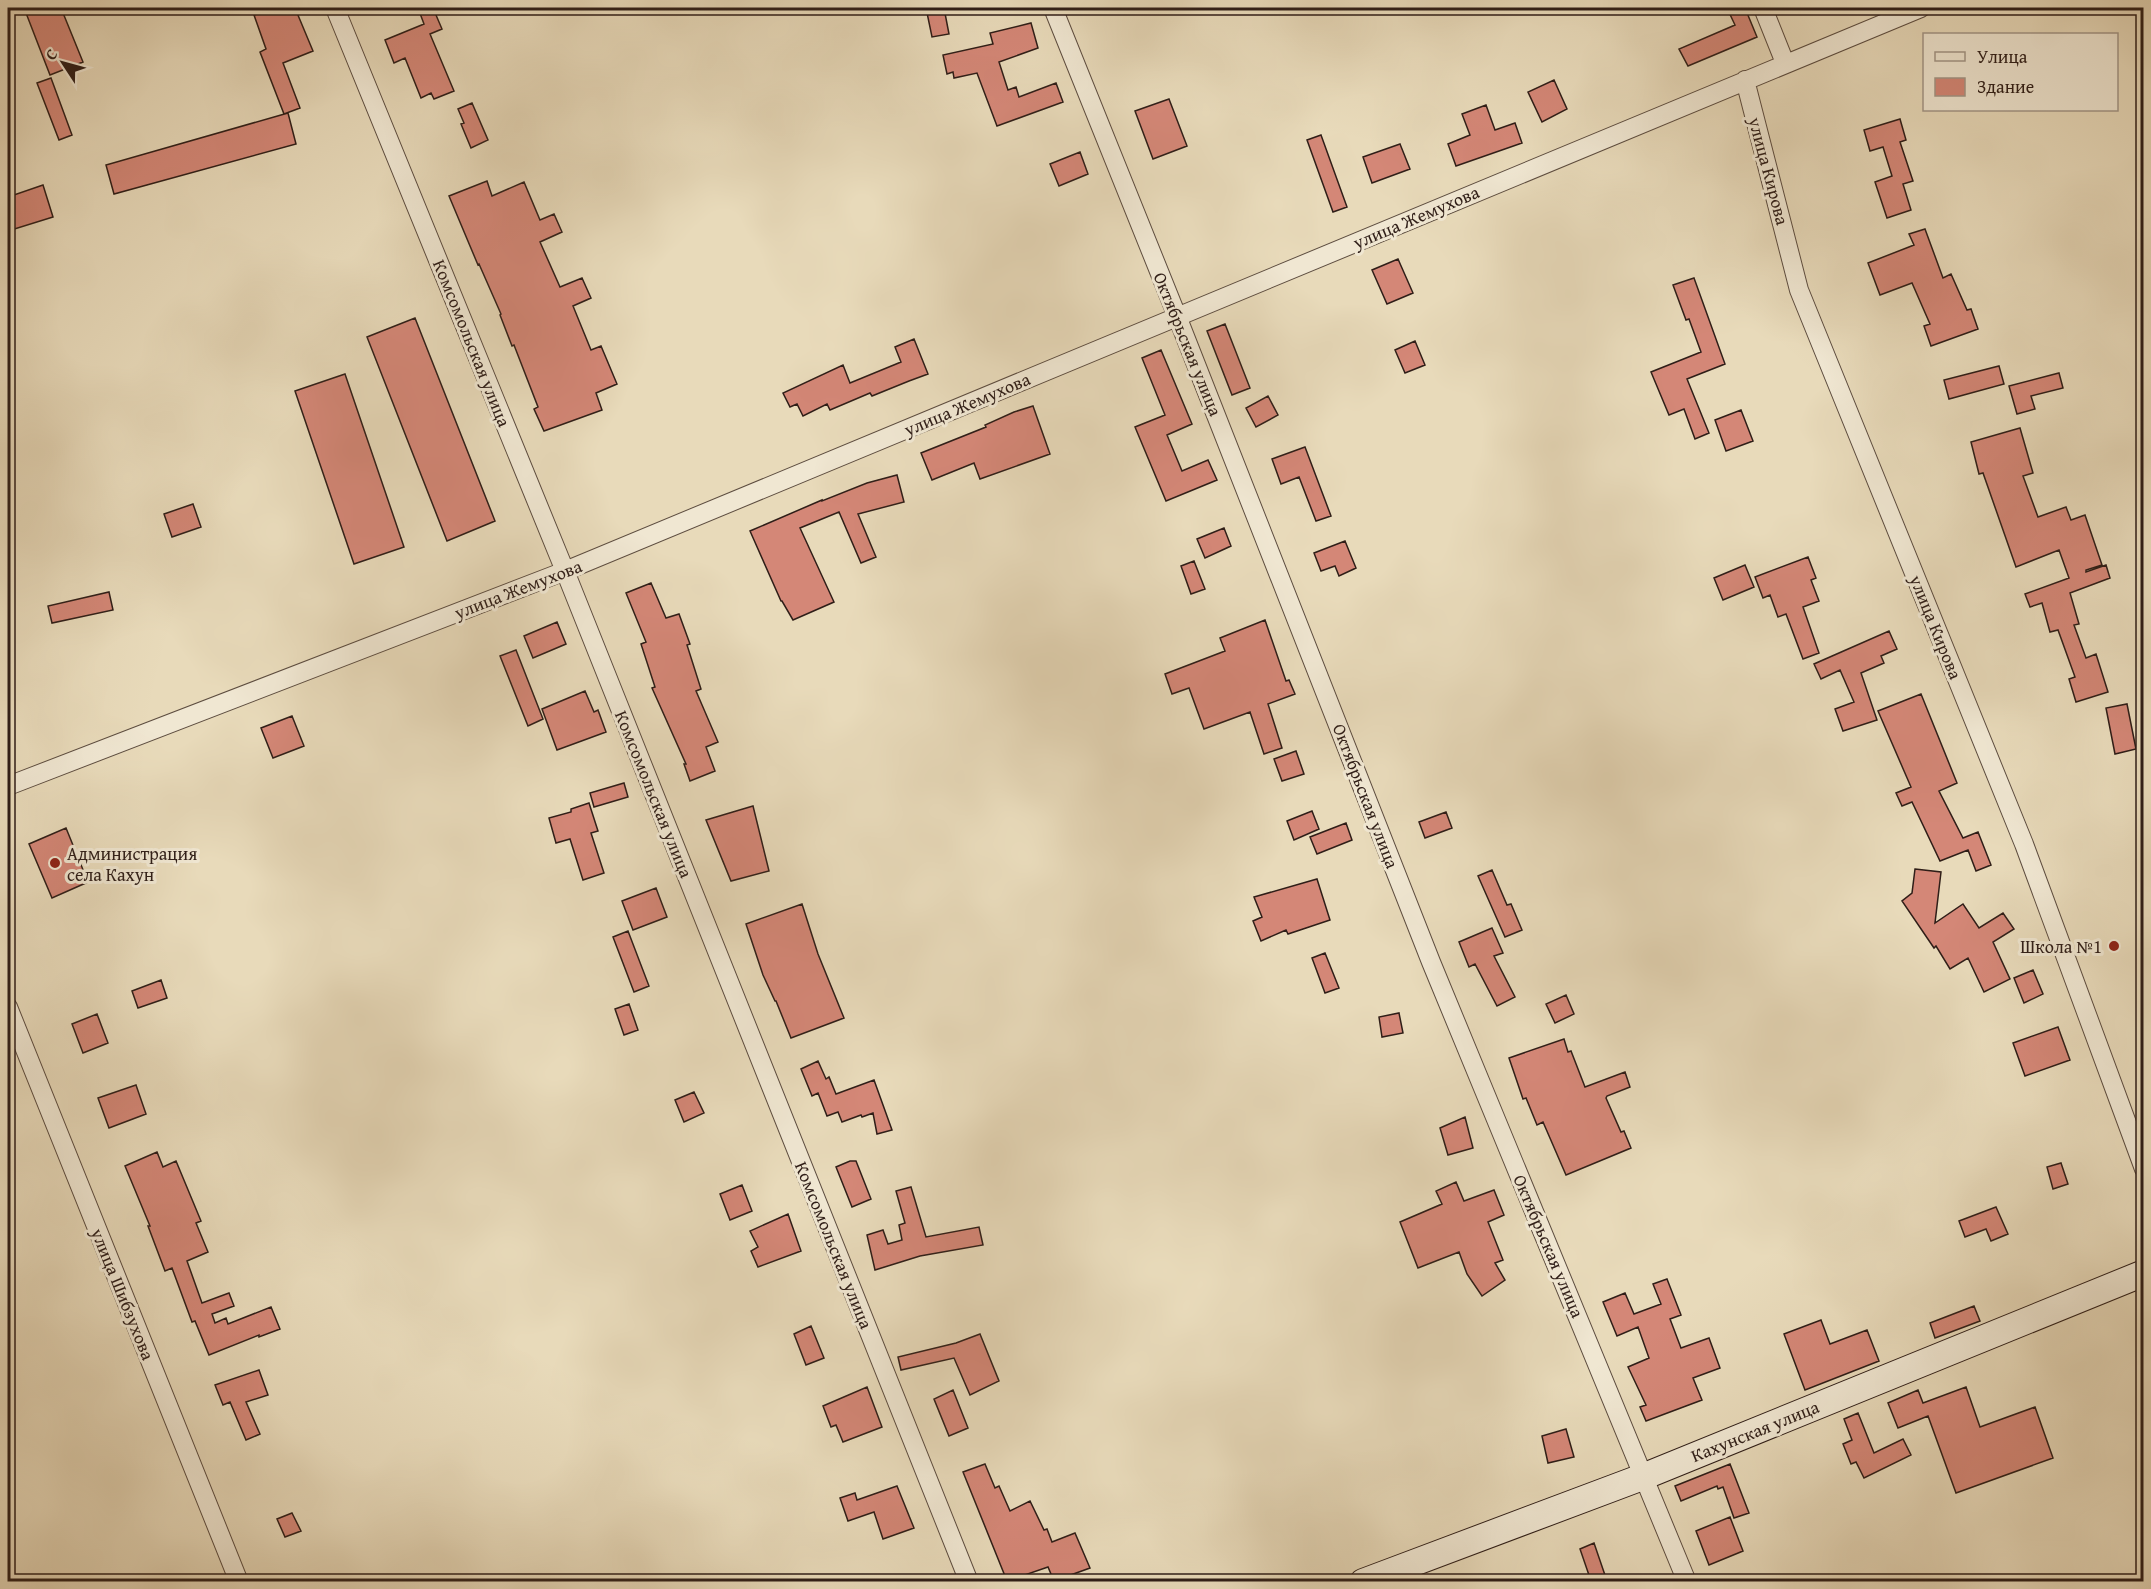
<svg xmlns="http://www.w3.org/2000/svg" width="2151" height="1589" viewBox="0 0 2151 1589" font-family="'Gentium Book Plus',serif">
<style>
.building{fill:#d48777;stroke:#2f1e18;stroke-width:1.5}
.lines{fill:none;stroke-linecap:round;stroke-linejoin:round}
.street-casing{stroke:#5d4d40;stroke-width:20}
.secondary-casing{stroke:#2f1e18;stroke-width:28}
.street{stroke:#f0e7d2;stroke-width:18}
.secondary{stroke:#f0e7d2;stroke-width:26}
.poi-dot{fill:#8f2418;stroke:#f0e7d2;stroke-width:2}
.labels{text-anchor:middle;dominant-baseline:central;stroke-width:6;stroke-linejoin:round;paint-order:stroke}
.street-label{font-size:18px;fill:#2f1e18;stroke:#f0e7d2}
.poi-label{font-size:18px;fill:#2f1e18;stroke:#f0e7d2;text-anchor:start}
</style>
<rect width="100%" height="100%" fill="#e8daba"/>
<filter id="stains"><feTurbulence type="fractalNoise" baseFrequency=".00333" numOctaves="4"/><feColorMatrix values="0 0 0 0 .2 0 0 0 0 .09 0 0 0 0 .02 0 0 0 .5 -.17"/></filter>
<radialGradient id="worn" r=".72"><stop offset=".6" stop-color="#630" stop-opacity="0"/><stop offset="1" stop-color="#630" stop-opacity=".3"/></radialGradient>
<!-- building -->
<path class="building" d="M41,8H61L83,62L50,75L26,13Z
M275,8H295L313,51L283,63L300,108L284,114L260,52L266,49L254,15Z
M418,8H433L442,29L430,34L454,91L434,99L431,93L421,98L405,58L394,63L385,40L424,24Z
M926,8H944L949,34L932,37Z
M1727,8H1745L1757,37L1688,66L1679,49L1735,25Z
M1031,23L1038,48L999,62L1008,90L1016,87L1019,97L1056,83L1063,102L997,126L977,73L954,78L953,72L947,74L943,55L993,44L990,33Z
M51,78L72,135L59,140L37,83Z
M1554,80L1567,109L1542,122L1528,92Z
M1169,99L1187,146L1153,159L1135,111Z
M472,103L488,140L471,148L461,124L464,123L458,109Z
M1486,105L1495,130L1515,123L1522,143L1456,166L1448,144L1470,135L1462,114Z
M288,113L296,144L114,194L106,165Z
M1900,119L1906,140L1900,142L1913,181L1903,184L1911,210L1887,218L1875,182L1892,176L1883,147L1870,151L1864,130Z
M1321,135L1347,207L1333,212L1307,140Z
M1400,144L1410,169L1372,183L1363,157Z
M1080,152L1088,174L1059,186L1050,164Z
M487,181L492,196L524,182L540,220L554,214L562,232L540,242L560,287L582,278L591,298L573,306L591,350L601,346L617,384L596,393L602,410L544,431L534,409L538,407L514,345L512,346L500,315L501,314L479,264L478,265L449,196Z
M43,185L53,217L8,231V197Z
M1925,229L1943,278L1951,274L1967,310L1971,309L1978,329L1931,346L1924,326L1930,324L1912,283L1880,295L1868,263L1914,245L1909,234Z
M1398,259L1413,293L1387,304L1372,270Z
M1694,278L1725,364L1687,379L1709,433L1695,439L1684,409L1669,415L1651,372L1701,352L1689,319L1686,320L1673,285Z
M415,318L495,521L447,541L367,337Z
M1225,324L1250,388L1232,395L1207,331Z
M914,339L928,374L909,381L872,396L870,393L830,410L827,404L803,416L797,404L790,407L783,393L843,365L850,383L901,362L895,347Z
M1415,341L1425,365L1405,373L1395,350Z
M1161,350L1192,424L1167,435L1182,471L1208,460L1217,480L1166,501L1135,427L1165,415L1142,358Z
M1999,366L2004,384L1949,399L1944,380Z
M2059,373L2063,388L2031,396L2035,409L2017,414L2009,386Z
M345,374L404,547L354,564L295,391Z
M1268,396L1278,415L1256,427L1246,408Z
M1033,406L1050,454L980,479L974,463L932,480L921,453L986,427L985,425L1014,412Z
M1741,410L1753,441L1726,451L1715,420Z
M2020,428L2033,473L2023,476L2038,517L2066,507L2071,520L2085,515L2102,565L2086,570V572L2106,565L2110,578L2070,593L2079,624L2074,625L2086,658L2096,654L2108,692L2076,702L2069,679L2075,677L2058,630L2050,632L2042,603L2030,607L2025,594L2069,578L2059,550L2016,567L1983,473L1979,474L1971,442Z
M1305,447L1331,516L1316,521L1299,477L1281,484L1272,459Z
M897,475L904,502L858,514L876,557L861,563L839,512L800,528L834,602L793,620L782,601H781L750,531L822,500V501L867,483Z
M193,504L201,527L172,537L164,514Z
M1224,528L1231,546L1205,558L1197,539Z
M1345,541L1356,568L1339,576L1335,566L1321,571L1314,553Z
M1808,557L1816,578L1811,580L1819,601L1803,607L1819,653L1803,659L1786,614L1778,617L1770,595L1763,598L1755,577Z
M1194,561L1205,589L1191,594L1181,566Z
M1745,565L1754,587L1723,600L1714,578Z
M651,583L666,618L679,614L690,644L687,645L701,689L696,691L718,742L706,747L715,771L690,781L684,764H686L652,688L655,687L641,644L646,642L626,593Z
M109,592L113,610L52,623L48,606Z
M1265,620L1286,681L1289,680L1295,694L1268,704L1282,748L1264,754L1250,712L1204,729L1189,688L1172,694L1165,674L1225,651L1220,638Z
M557,622L566,644L533,658L524,636Z
M1889,631L1897,649L1881,656L1884,663L1861,673L1877,720L1843,731L1835,709L1854,702L1840,670L1821,679L1814,664Z
M516,650L543,719L528,726L500,656Z
M585,691L594,712L598,710L606,732L557,750L542,709Z
M1921,694L1957,783L1939,791L1963,838L1978,832L1991,865L1976,871L1968,850L1940,861L1912,802L1902,806L1896,793L1911,787L1878,711Z
M2127,704L2136,749L2115,754L2106,708Z
M292,716L304,746L273,758L261,728Z
M1296,751L1304,774L1282,781L1274,759Z
M624,783L628,797L594,807L590,793Z
M589,803L598,831L591,833L604,873L583,880L570,839L556,843L549,818L571,812V809Z
M753,806L769,871L731,881L706,820Z
M1312,811L1319,829L1294,840L1287,821Z
M1446,812L1452,828L1425,838L1419,822Z
M1346,823L1352,840L1317,854L1310,837Z
M66,828L88,882L52,898L29,844Z
M1915,869L1941,872L1935,923L1963,904L1979,928L2003,913L2014,929L1993,942L2010,979L1984,992L1968,958L1950,969L1936,946L1934,948L1902,901L1912,893Z
M1492,870L1507,905L1511,904L1522,930L1505,937L1478,876Z
M1317,879L1330,920L1288,934L1286,930L1261,941L1253,921L1262,917L1254,897Z
M656,888L667,917L633,930L622,901Z
M802,904L818,954L844,1018L791,1038L776,1001H775L763,975L746,924Z
M1492,928L1503,953L1494,956L1515,997L1497,1006L1475,964L1469,967L1459,942Z
M628,931L649,986L634,992L613,937Z
M1325,953L1339,988L1325,993L1312,958Z
M2033,970L2043,994L2024,1003L2014,978Z
M161,980L167,998L138,1008L132,991Z
M1566,995L1574,1014L1555,1023L1546,1004Z
M629,1004L638,1030L624,1035L615,1009Z
M1399,1013L1403,1033L1382,1037L1379,1017Z
M97,1014L108,1043L83,1053L72,1024Z
M2058,1027L2070,1060L2025,1076L2013,1043Z
M1564,1039L1568,1052L1571,1051L1585,1087L1625,1072L1630,1087L1607,1096L1606,1098L1621,1132L1624,1131L1631,1148L1566,1175L1543,1122L1537,1125L1526,1098L1523,1099L1509,1058Z
M818,1061L826,1079L829,1077L836,1094L874,1080L892,1130L877,1134L873,1113L862,1117L861,1115L842,1122L838,1112L827,1116L818,1093L812,1096L801,1069Z
M136,1085L146,1114L109,1128L98,1098Z
M694,1092L704,1113L684,1122L675,1100Z
M1465,1117L1473,1148L1448,1155L1440,1128Z
M157,1152L163,1167L176,1161L201,1221L196,1223L208,1252L187,1261L202,1303L229,1293L234,1306L212,1314L215,1323L226,1318L228,1324L271,1307L280,1329L259,1337V1335L209,1355L195,1321L192,1322L172,1268L165,1271L148,1226H150L125,1166Z
M850,1161H856L871,1199L852,1207L836,1167Z
M2061,1163L2068,1184L2053,1189L2047,1167Z
M1456,1182L1464,1201L1494,1190L1504,1215L1488,1222L1503,1260L1495,1263L1505,1280L1482,1296L1467,1274L1459,1252L1418,1268L1400,1222L1442,1204L1436,1191Z
M742,1185L752,1211L730,1220L720,1194Z
M911,1187L926,1237L979,1227L983,1245L920,1256L875,1270L867,1235L883,1230L888,1244L902,1240L899,1225L905,1223L896,1191Z
M1996,1207L2008,1234L1991,1241L1986,1229L1965,1237L1959,1221Z
M788,1214L801,1251L758,1267L751,1251L758,1247L750,1231Z
M1667,1279L1681,1315L1670,1319L1681,1348L1709,1338L1720,1368L1693,1378L1702,1400L1646,1421L1640,1407L1646,1405L1628,1367L1649,1358L1638,1327L1617,1336L1603,1302L1625,1293L1634,1314L1661,1304L1653,1284Z
M1974,1306L1980,1321L1935,1338L1930,1323Z
M1821,1320L1830,1344L1867,1330L1879,1361L1805,1390L1784,1334Z
M811,1326L824,1358L806,1365L794,1334Z
M980,1334L999,1381L970,1395L954,1358L901,1370L898,1357L956,1343Z
M259,1370L268,1395L246,1402L260,1434L246,1440L230,1402L223,1405L215,1385Z
M867,1387L882,1427L843,1442L836,1425L831,1427L823,1406Z
M1966,1387L1980,1427L2035,1407L2053,1458L1956,1493L1928,1416L1898,1428L1888,1403L1918,1390L1923,1403Z
M953,1390L968,1428L949,1436L934,1399Z
M1858,1413L1874,1453L1903,1439L1911,1455L1864,1478L1856,1462L1851,1464L1843,1444L1852,1440L1844,1419Z
M1566,1429L1574,1457L1548,1463L1542,1436Z
M985,1464L995,1488L999,1486L1010,1511L1030,1501L1044,1530L1047,1529L1052,1542L1075,1533L1090,1568L1054,1581L1048,1567L1007,1581L963,1472Z
M1730,1464L1749,1513L1734,1518L1723,1487L1718,1489L1717,1486L1681,1501L1675,1486Z
M897,1486L914,1528L883,1539L874,1512L848,1521L840,1498L855,1493L857,1500Z
M292,1513L301,1531L285,1537L277,1519Z
M1730,1517L1743,1551L1709,1565L1696,1531Z
M1594,1543L1607,1581H1591L1580,1549Z"/>
<g class="lines">
<defs>
<path id="street" d="M335,8L565,571L969,1582
M1053,8L1177,316L1431,962L1687,1582
M1763,8L1785,63
M1745,80L1799,290L2024,844L2144,1169
M8,786L565,571L1921,8
M8,1007L239,1582"/>
<path id="secondary" d="M1363,1582L1645,1476L2144,1273"/>
</defs>
<!-- street casing -->
<use href="#street" class="street-casing"/>
<!-- secondary casing -->
<use href="#secondary" class="secondary-casing"/>
<!-- street -->
<use href="#street" class="street"/>
<!-- secondary -->
<use href="#secondary" class="secondary"/>
</g>
<!-- markers -->
<g class="poi-dot">
<circle cx="55" cy="863" r="6"/>
<circle cx="2114" cy="946" r="6"/>
</g>
<g class="labels">
<!-- street labels -->
<g class="street-label">
<text transform="translate(1769 171) rotate(75)">улица Кирова</text>
<text transform="translate(1416 217) rotate(-23)">улица Жемухова</text>
<text transform="translate(472 343) rotate(68)">Комсомольская улица</text>
<text transform="translate(1188 344) rotate(68)">Октябрьская улица</text>
<text transform="translate(967 404) rotate(-23)">улица Жемухова</text>
<text transform="translate(518 589) rotate(-21)">улица Жемухова</text>
<text transform="translate(1936 627) rotate(68)">улица Кирова</text>
<text transform="translate(654 794) rotate(68)">Комсомольская улица</text>
<text transform="translate(1366 796) rotate(69)">Октябрьская улица</text>
<text transform="translate(834 1245) rotate(68)">Комсомольская улица</text>
<text transform="translate(1549 1246) rotate(67)">Октябрьская улица</text>
<text transform="translate(123 1294) rotate(68)">улица Шибзухова</text>
<text transform="translate(1755 1431) rotate(-22)">Кахунская улица</text>
</g>
<!-- poi labels -->
<g class="poi-label">
<text x="67" y="853">Администрация<tspan x="67" dy="21">села Кахун</tspan></text>
<text x="2102" y="946" text-anchor="end">Школа №1</text>
</g>
</g>
<!-- margin -->
<rect width="2151" height="1589" fill="none" stroke="#e8daba" stroke-width="30"/>
<rect x="9" y="9" width="2133" height="1571" fill="none" stroke="#2f1e18" stroke-width="3"/>
<rect x="15" y="15" width="2121" height="1559" fill="none" stroke="#2f1e18" stroke-width="1.5"/>
<!-- legend -->
<rect x="1923" y="33" width="195" height="78" fill="#f0e7d2" stroke="#a39788" stroke-width="1.5"/>
<rect x="1935" y="52" width="30" height="9" fill="#f0e7d2" stroke="#a39788" stroke-width="1.5"/>
<text x="1977" y="63" font-size="18" fill="#2f1e18">Улица</text>
<rect x="1935" y="78" width="30" height="18" fill="#d48777" stroke="#a39788" stroke-width="1.5"/>
<text x="1977" y="93" font-size="18" fill="#2f1e18">Здание</text>
<!-- north arrow -->
<g transform="translate(63 63) rotate(306)" stroke="#f0e7d2" stroke-width="4.5" paint-order="stroke">
<path d="M0-4.5L10 22L0 15L-10 22Z" fill="#2f1e18"/>
<text y="-9" font-size="16" font-weight="bold" text-anchor="middle" fill="#2f1e18">С</text>
</g>
<rect width="100%" height="100%" filter="url(#stains)"/>
<rect width="100%" height="100%" fill="url(#worn)"/>
</svg>
